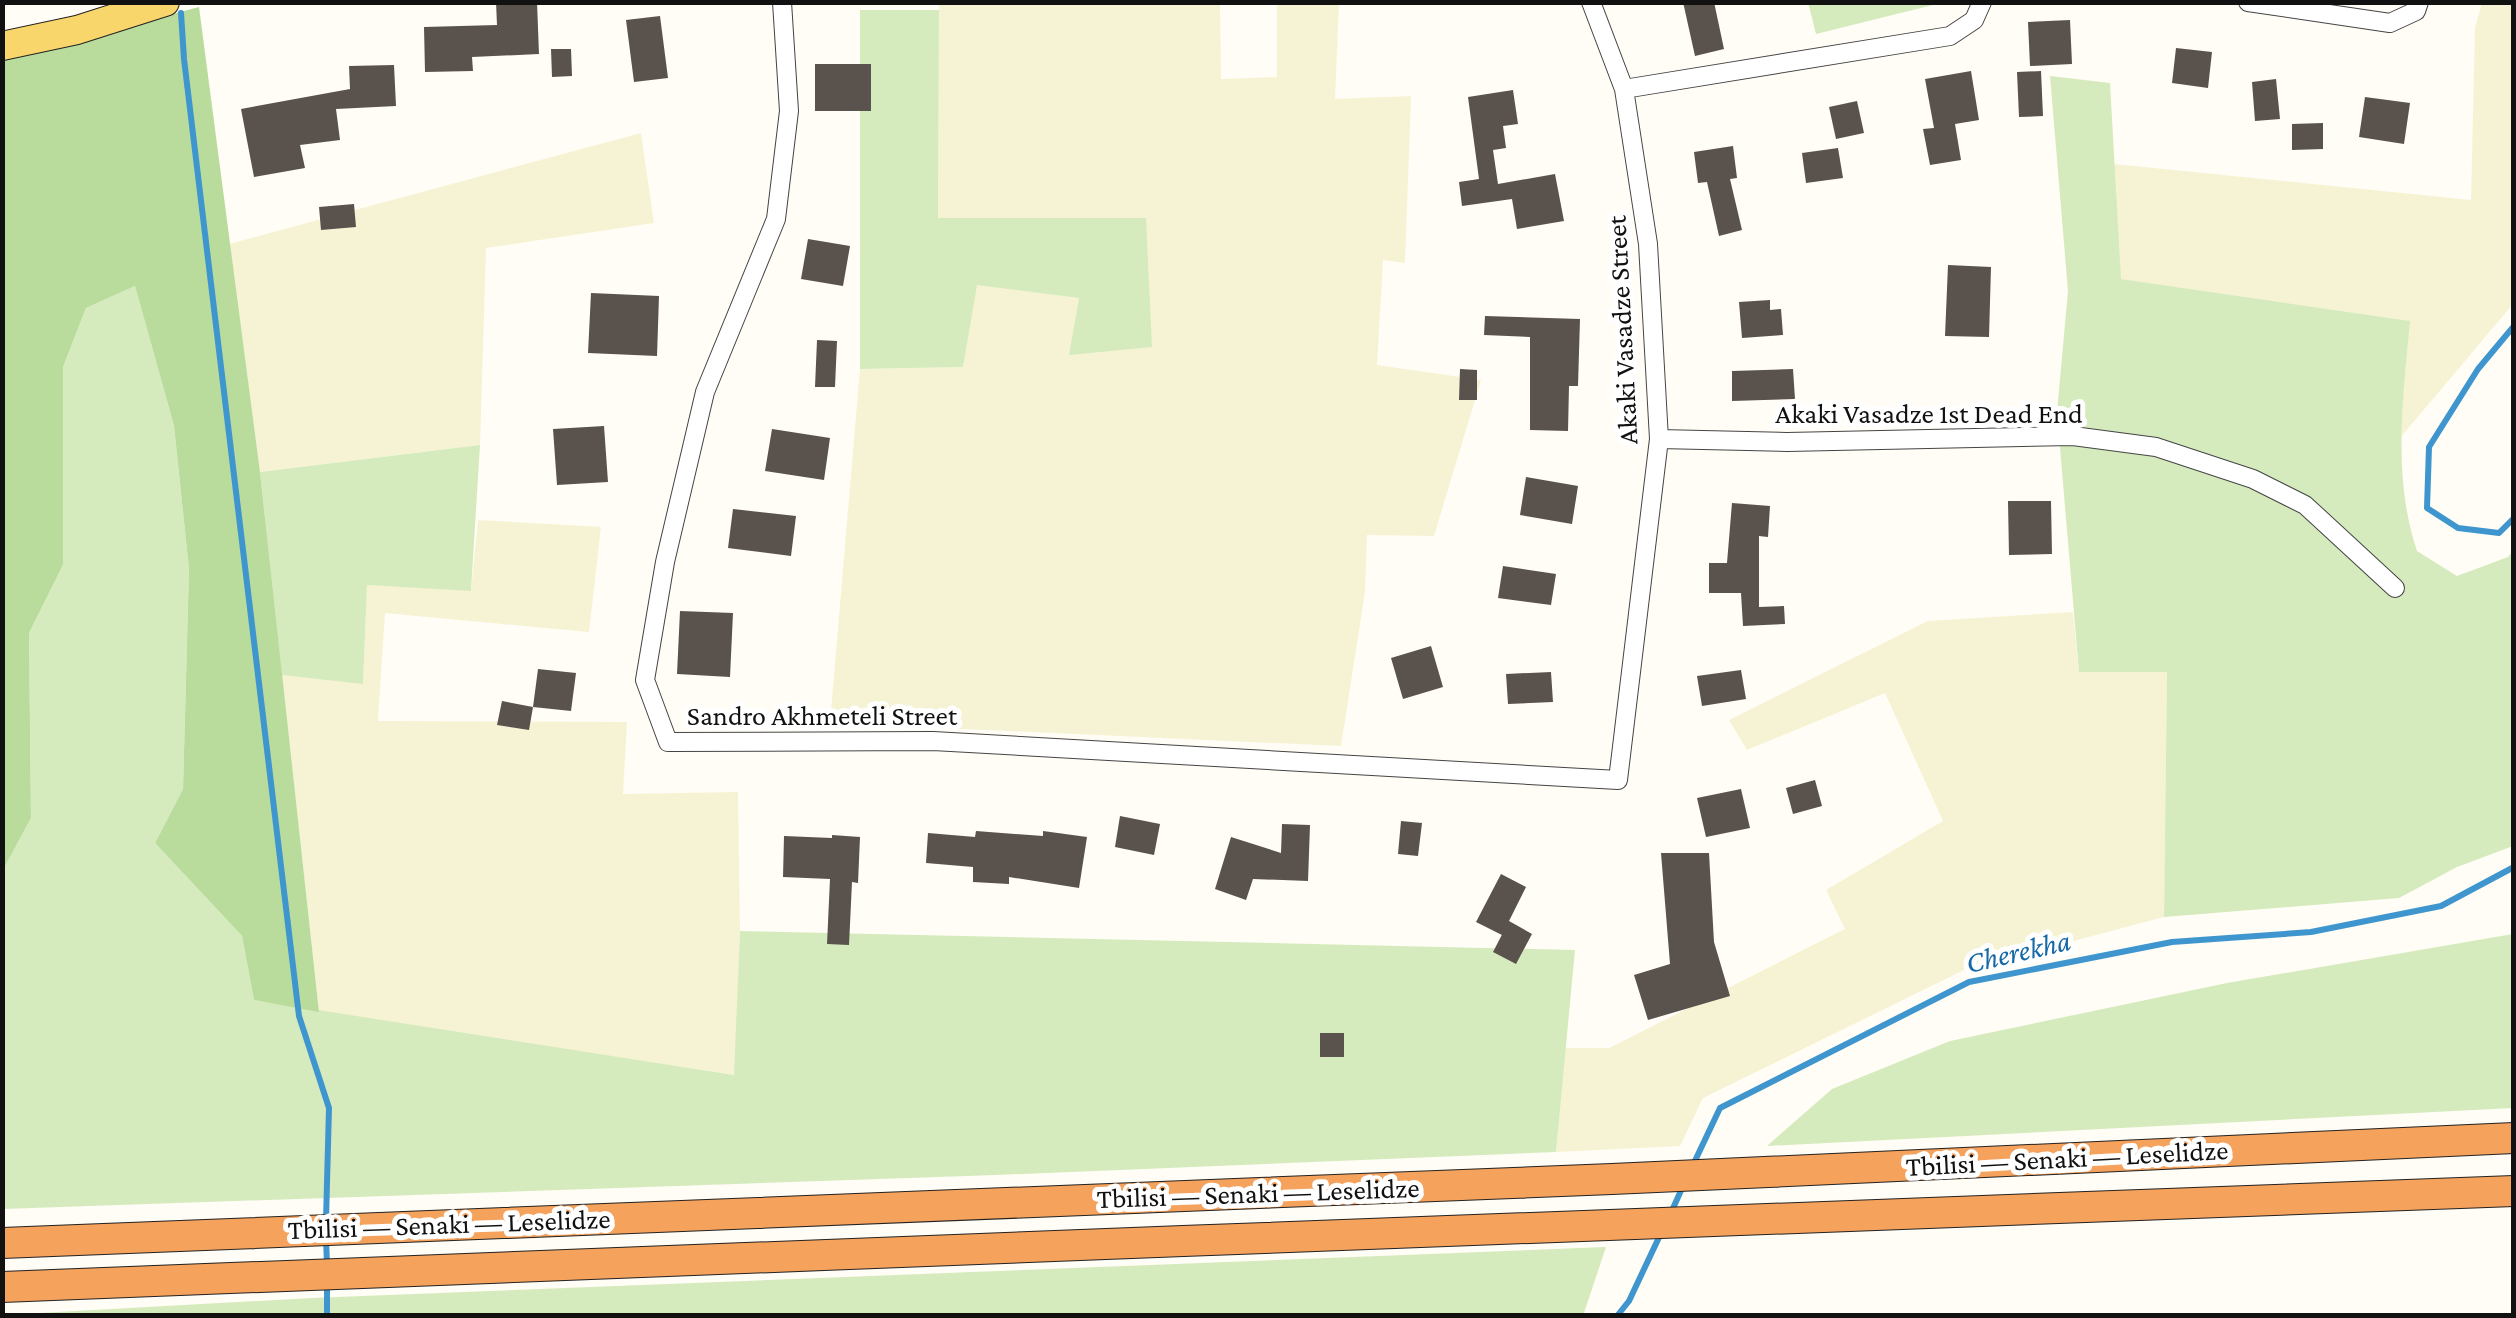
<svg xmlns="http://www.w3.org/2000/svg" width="2516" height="1318" viewBox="0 0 2516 1318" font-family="'Crimson Pro',serif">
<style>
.farmland{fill:#f6f3d4}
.green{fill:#d5ebbd}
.forest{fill:#b9dc9c}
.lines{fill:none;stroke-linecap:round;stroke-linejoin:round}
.stream{stroke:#3f96cf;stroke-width:6}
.building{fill:#5a524d}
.street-casing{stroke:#444;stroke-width:20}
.primary-casing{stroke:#222;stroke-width:30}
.highway-casing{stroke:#222;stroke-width:32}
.street{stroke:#fff;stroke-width:18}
.primary{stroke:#f9d66b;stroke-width:28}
.highway{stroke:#f5a25d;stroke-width:30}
.labels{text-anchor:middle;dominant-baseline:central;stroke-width:10;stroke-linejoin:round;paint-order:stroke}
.street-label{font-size:28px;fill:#111;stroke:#fff}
.water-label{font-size:30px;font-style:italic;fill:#1768a6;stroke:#fff}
</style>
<rect width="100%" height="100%" fill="#fffdf5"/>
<!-- farmland -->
<path class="farmland" d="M939,3H1220L1221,79L1277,77V3H1339L1335,99L1411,96L1405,263L1383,260L1377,365L1481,380L1434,536L1367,535L1365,592L1341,746L830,723L860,369L963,367L976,284L1079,298L1070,355L1145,218H938Z
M2482,3H2513V304L2400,438L2409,321L2120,279L2114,164L2471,200L2475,27Z
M641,133L654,223L486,248L480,445L260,472L229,244Z
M478,520L601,527L589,632L385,613L378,721L627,722L623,794L738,792L740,931L735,1075L319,1012L282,675L363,683L367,584L471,591Z
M2073,612L2079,672L2167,671L2164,917L1964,970L1703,1098L1680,1146L1556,1152L1565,1048H1609L1845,929L1826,890L1943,821L1885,693L1747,750L1729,720L1928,621Z"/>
<!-- green -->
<path class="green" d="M1808,2H1941V3L1816,34Z
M860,10H939L938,218H1146L1152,347L1069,355L1079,298L977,285L963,367L860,369Z
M2050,76L2110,83L2121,279L2410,321C2403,398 2392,477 2417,551L2457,576L2508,557L2513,551V846L2457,867L2399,898L2164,917L2167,672H2079L2057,412L2068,291Z
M135,286L174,426L189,569L183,789L155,843L242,936L254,1000L734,1075L740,931L1575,950L1556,1152L996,1175L3,1209V870L31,818L29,633L63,565V367L86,308Z
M480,445L471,591L367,585L363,684L282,675L260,472Z
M2513,934V1108L1767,1146L1832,1089L1950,1041L2227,983Z
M1606,1247L1583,1316L3,1315L312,1298Z"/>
<!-- forest -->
<path class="forest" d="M199,7L260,472L319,1012L254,1000L242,936L155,843L183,789L189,569L174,426L135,286L86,308L63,367V565L29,633L31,818L3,870V59Z"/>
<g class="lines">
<!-- stream -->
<path class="stream" d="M181,13L184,59L299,1016L329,1108L326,1220
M2514,326L2478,369L2429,447L2427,508L2458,528L2499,533L2514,518
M1693,1165L1720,1108L1969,982L2172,942L2311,932L2441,906L2514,867
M1670,1215L1683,1186
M326,1238L327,1265
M327,1283V1316
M1617,1316L1629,1301L1662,1231"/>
</g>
<!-- building -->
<path class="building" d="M496,2H537L539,54L472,57L473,71L425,72L424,27L497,25Z
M1683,2H1714L1724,49L1695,56Z
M660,16L668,78L634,82L626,20Z
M2070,20L2072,64L2030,66L2028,22Z
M2176,48L2212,52L2208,88L2172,83Z
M551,49H571L572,76L552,77Z
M815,64H871V111H815Z
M394,65L396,106L336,109L340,140L300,145L305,168L254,177L241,109L350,89L349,66Z
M1971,71L1979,120L1955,124L1961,160L1930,165L1923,129L1934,128L1925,79Z
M2041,71L2043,116L2019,117L2017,72Z
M2276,79L2280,119L2255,121L2252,82Z
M1513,90L1518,124L1503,126L1506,148L1493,150L1498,184L1555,174L1564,221L1517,229L1512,199L1462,206L1459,182L1479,179L1468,97Z
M2365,97L2410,103L2404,144L2359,137Z
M1857,101L1864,133L1836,139L1829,107Z
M2323,123V149L2292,150V124Z
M1733,146L1737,178L1730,179L1742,230L1719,236L1707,182L1698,183L1694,152Z
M1838,148L1843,178L1806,183L1802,153Z
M354,204L356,227L321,230L319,207Z
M808,239L850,246L843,286L801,279Z
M1948,265L1991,267L1989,337L1945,336Z
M591,293L659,296L657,356L588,353Z
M1770,300V310L1781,309L1783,335L1742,338L1739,302Z
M1485,316L1580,319L1578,386H1569L1568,431L1530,430V337L1484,335Z
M817,340L837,341L835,387H815Z
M1460,369L1477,370V400H1459Z
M1793,369L1795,399L1732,401V371Z
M604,426L608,482L557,485L553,429Z
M772,429L830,438L824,480L765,471Z
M1526,477L1578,486L1572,524L1520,515Z
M2008,501H2051L2052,554L2009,555Z
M1732,503L1770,506L1768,537L1759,536V607L1784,606L1785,624L1743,626L1741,593H1709V563H1727Z
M733,509L796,516L791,556L728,548Z
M1503,566L1556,574L1551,605L1498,598Z
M680,611L733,613L730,677L677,674Z
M1431,646L1443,687L1403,699L1391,658Z
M538,669L576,673L571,711L533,707Z
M1741,670L1746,699L1702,706L1697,676Z
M1551,672L1553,702L1508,704L1506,674Z
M502,701L533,707L529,730L497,725Z
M1815,780L1822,806L1793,814L1786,788Z
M1741,789L1750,828L1706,837L1697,798Z
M1120,816L1160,824L1154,855L1115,847Z
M1401,821L1422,823L1418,856L1398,854Z
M1282,824L1310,825L1308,881L1253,879L1246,900L1215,889L1231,837L1281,853Z
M976,831L1043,836V831L1087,837L1079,888L1009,877V884L973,882V867L926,863L928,833L975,837Z
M832,835L860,837L858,883L852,882L849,945L827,944L830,879L783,877L784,836L832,838Z
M1661,853H1709L1714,942L1730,996L1648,1020L1634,975L1670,964Z
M1501,874L1526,887L1502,935L1476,922Z
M1509,921L1532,934L1516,964L1493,952Z
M1320,1033H1344V1057H1320Z"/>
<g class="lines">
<defs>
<path id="street" d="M782,2L789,111L776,219L705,392L665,562L645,680L668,742L933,741L1618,780L1659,439L1648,244L1624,89L1591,2
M2248,2L2390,23L2416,11L2419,2
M1624,89L1950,36L1974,20L1982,2
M1659,439L1787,442L2073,436L2156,447L2253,479L2305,505L2395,588"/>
<path id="primary" d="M2,46L77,30L165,2"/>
<path id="highway" d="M2,1243L1612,1179L2514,1138
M2,1287C839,1251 1677,1225 2514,1191"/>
</defs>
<!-- street casing -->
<use href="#street" class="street-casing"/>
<!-- primary casing -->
<use href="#primary" class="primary-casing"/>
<!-- highway casing -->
<use href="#highway" class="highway-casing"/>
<!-- street -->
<use href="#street" class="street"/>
<!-- primary -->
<use href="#primary" class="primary"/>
<!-- highway -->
<use href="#highway" class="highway"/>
</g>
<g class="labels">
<!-- street labels -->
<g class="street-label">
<text transform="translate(1622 330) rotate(-93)">Akaki Vasadze Street</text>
<text x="1929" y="413">Akaki Vasadze 1st Dead End</text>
<text x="822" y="715">Sandro Akhmeteli Street</text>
<text transform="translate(2067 1158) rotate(-3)">Tbilisi — Senaki — Leselidze</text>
<text transform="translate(1258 1193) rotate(-2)">Tbilisi — Senaki — Leselidze</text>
<text transform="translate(449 1224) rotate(-2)">Tbilisi — Senaki — Leselidze</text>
</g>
<!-- water labels -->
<g class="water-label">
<text transform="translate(2018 951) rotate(-13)">Cherekha</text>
</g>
</g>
<!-- border -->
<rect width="2516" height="1318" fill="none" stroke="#111111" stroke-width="10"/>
</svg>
